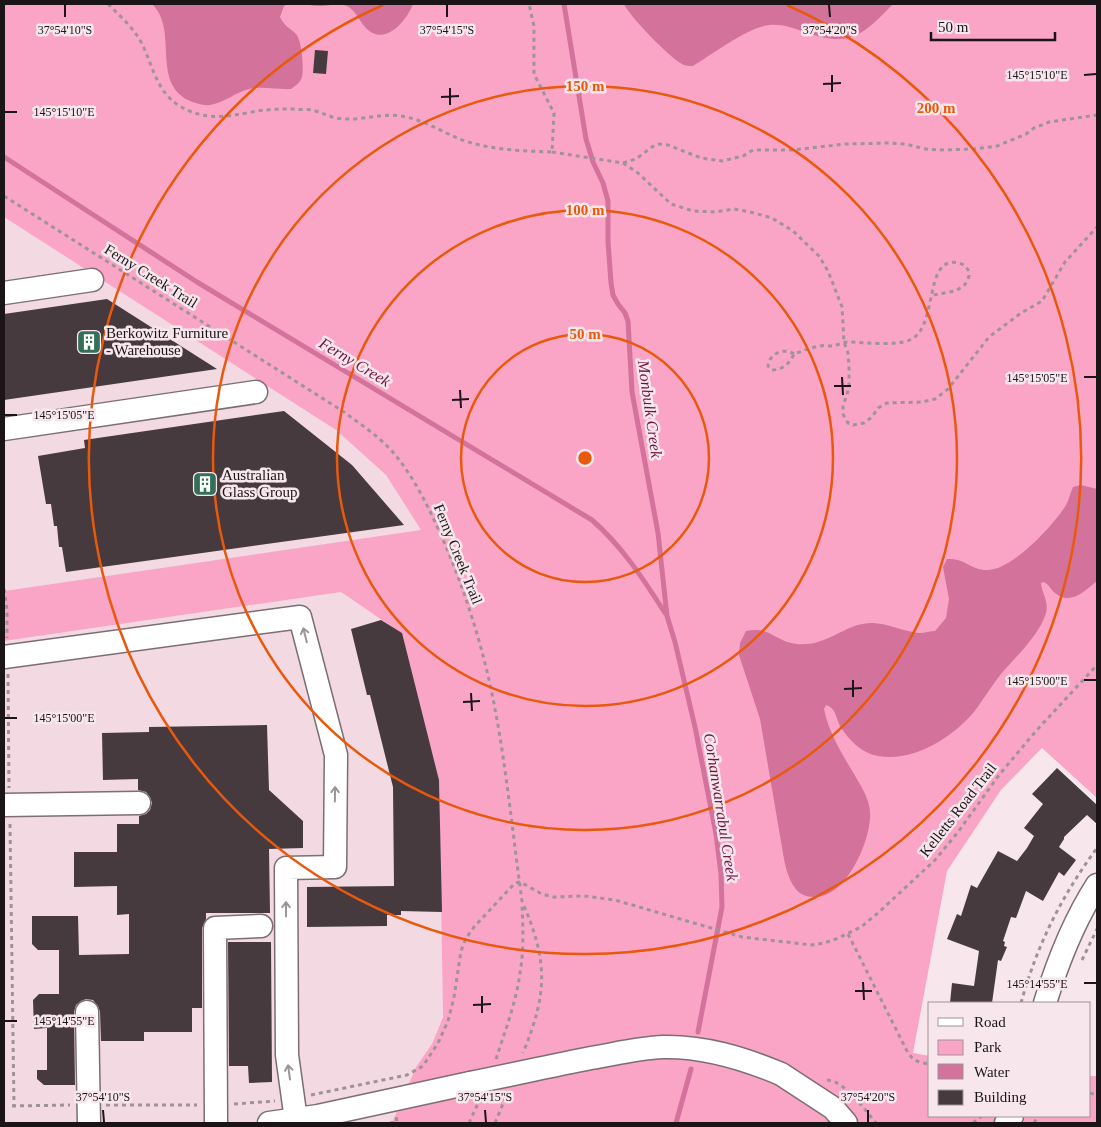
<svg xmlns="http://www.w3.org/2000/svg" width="1101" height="1127" viewBox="0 0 1101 1127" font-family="Georgia,serif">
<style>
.built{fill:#f2d9e2}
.green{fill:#faa5c6}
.water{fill:#d3739b}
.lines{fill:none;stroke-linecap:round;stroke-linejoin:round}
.stream{stroke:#d3739b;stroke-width:5}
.building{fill:#473a3f}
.minor-casing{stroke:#7c6e73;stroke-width:25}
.path{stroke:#9f9397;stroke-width:3;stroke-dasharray:4 4;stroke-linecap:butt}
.minor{stroke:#fff;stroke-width:22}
.minor-bridge-casing{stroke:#7c6e73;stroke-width:25;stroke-linecap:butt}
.minor-bridge{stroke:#fff;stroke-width:22}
.oneway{stroke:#989697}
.ticks{fill:none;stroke:#1b1517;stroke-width:2}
.ring{fill:none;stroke:#e8590c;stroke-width:2.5}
.labels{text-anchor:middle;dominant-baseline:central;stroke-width:5;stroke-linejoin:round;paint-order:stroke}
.street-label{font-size:15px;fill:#1b1517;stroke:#f7e7ec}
.poi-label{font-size:15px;fill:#1b1517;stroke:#f7e7ec;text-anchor:start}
.water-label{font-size:16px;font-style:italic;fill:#6d1742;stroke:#f7e7ec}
.ticks-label{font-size:12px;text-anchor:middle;fill:#1b1517;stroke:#f7e7ec;stroke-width:5;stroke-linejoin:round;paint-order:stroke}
.centre{fill:#e8590c;stroke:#f7e7ec;stroke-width:2.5}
.ring-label{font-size:15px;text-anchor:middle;font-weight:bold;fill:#e8590c;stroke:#f7e7ec;stroke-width:5;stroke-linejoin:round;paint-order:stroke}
</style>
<rect width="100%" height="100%" fill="#f7e7ec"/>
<!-- built -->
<path class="built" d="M4,217L336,430L386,475L422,531L4,591Z
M341,592L402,633L439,780L443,1015L433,1043L416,1067L393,1123H4V641Z"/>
<!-- green -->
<path class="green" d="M4,4H1097V798L1042,748L1001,790L947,871L913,1053L930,1056V1116H1090V1076H1097V1123H392L416,1067L432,1044L443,1017L439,780L401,633L341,592L4,641V591L421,530L386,475L336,430L4,217Z"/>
<!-- water -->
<path class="water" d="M152,4H288L284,6L280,17C284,26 290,28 296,34C302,40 304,69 302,77C300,83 295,86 291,89C277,90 264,86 249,89C236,92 224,103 210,105C204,106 194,103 188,100C151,81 179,30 152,4Z
M305,4H413C406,22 384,48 365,27C359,20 355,10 347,6C338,2 329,6 320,6C315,6 310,5 305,4Z
M624,4H893C862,36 850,48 804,32C793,28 782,24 770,25C748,27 713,54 693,66C689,66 685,66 682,64C669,57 630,17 624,4Z
M1081,485L1097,489V581C1085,591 1070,606 1055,593C1050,589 1050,585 1044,582L1041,583C1042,594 1049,601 1046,613C1039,636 1016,656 1001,674C992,685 985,697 977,708C956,736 913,763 878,756C861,753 849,740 840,726C836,718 836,708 826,705L824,709C829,733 842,754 854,774C861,786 869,798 870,812C872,839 846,899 814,897C806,897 799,894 795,888C789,880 786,869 784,859L760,719L739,655L740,643L746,631C771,626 775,642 797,644C827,647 844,624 870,623C887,622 903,632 920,633C925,633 930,631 935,631L946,618L949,599L943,567L947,559C966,558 970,570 987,570C1012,570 1053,526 1066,505C1069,500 1070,493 1073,487Z"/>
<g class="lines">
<!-- stream -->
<path class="stream" d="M564,4L586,139L593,162L603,183L608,201V241L611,283L613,295L618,304L625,313L628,321L632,392L658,533L667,616L675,642L695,727L716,834L721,874L722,907L698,1032
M4,157L197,282L592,520C622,546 644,580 665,613
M676,1123L691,1069"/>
</g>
<!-- building -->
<path class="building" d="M315,50L328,51L326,74L313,73Z
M107,299L217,369L4,400V314Z
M284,411L352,465L404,525L66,572L62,547H59L57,526H54L51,504H46L38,456L85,448L84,440Z
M381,620L402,633L439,780L442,912L401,911V915H387V926L307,927V887L394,886L393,787L370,695H367L351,629Z
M267,725L269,790L303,821V848L269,849L270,913H206V919L202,928V1008H192V1032H144V1041H101L100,1012L98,1006L93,1000L86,999L81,1001L76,1005L74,1012L75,1085H44L37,1079V1070H47V1028L34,1029L33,1000L39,994H59V950H38L32,944V916H78L79,955L129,954V914L117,915V886L74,887V852H117V824H139V816L146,814L150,810L152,803L150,797L146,792L138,790V779L103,780L102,733L149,732V727Z
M1057,768L1097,805V824L1087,815L1064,837V839L1059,847L1076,860L1064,876L1059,872L1043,901L1026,891L1016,918L1011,917L1003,941L1005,942L1004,946L1007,947L1001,961L998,960L992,1003H950L952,983L974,986L979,951L947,939L957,914L961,916L971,885L977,888L998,851L1017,861L1027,848L1034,836L1024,828L1043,804L1032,794Z
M228,942H271L272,1082L249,1083L248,1066H229Z"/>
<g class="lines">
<defs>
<path id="minor" d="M4,293L92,280
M4,429L256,392
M4,657L300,617L336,755L335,867L286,868L287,1055L296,1120
M4,805L139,803
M1045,1003C1058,961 1073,922 1097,885
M87,1012L89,1123
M781,1074L833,1108L846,1123
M216,1123L215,928L261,926
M269,1123L318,1116L470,1083
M1006,1123L1012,1116"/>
</defs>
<!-- minor casing -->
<use href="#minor" class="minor-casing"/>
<!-- path -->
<path class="path" d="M108,4C120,16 134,28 142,44C153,66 156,90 178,105C203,121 225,117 252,112C266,109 282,109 297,109C302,110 308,109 312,110C324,113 333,119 345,119C365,120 385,112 406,117C427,121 445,134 465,141C493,150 523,151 552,152L554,113L534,74V26L529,4
M552,152L623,163L636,159L652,147L659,144L668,145L701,158L722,161L743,156L753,150H793L845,144L890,143L905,144L926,149L939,150L974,149L997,146L1026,134L1034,128L1049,122L1097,115
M623,163L638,173L671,204L693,211L715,212L734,209L750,212L772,218L793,231L819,256L828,271L842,307L844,342L848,353L849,366V388L843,406V414L848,423L853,425L864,423L872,417L878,408L887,403L922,402L935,399L948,389L989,337L1021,313L1042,301L1065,262L1097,227
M4,196L344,412C360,424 377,435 391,450C414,476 430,510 444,542C466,593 485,654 495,709C507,772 513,837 522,901C548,961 548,992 523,1053
M794,354C783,347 769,354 768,366L772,370C783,370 790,363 794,354C803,351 812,347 820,346C824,345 828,346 832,346C837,345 842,343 847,342C864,342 897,347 912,339C933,327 928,280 943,266C951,259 970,262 969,276C968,279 966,283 964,286L955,291L933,295
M4,589L7,610V638
M8,674L9,788
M10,824L14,1106
M848,934L908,1053C914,1061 919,1063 930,1064
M1082,960L1097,929
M1021,1003C1037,945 1061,897 1097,848
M496,1059C505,1031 516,1003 520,973C524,950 523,927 522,904
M827,1080C845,1081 865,1110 876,1123
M1090,1093L1097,1095
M311,1095L407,1075L423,1066L438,1043L448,1021L454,997L461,951L466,938L474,927L515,883L520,882L542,894L553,897L584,896L615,900L742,937L812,945L824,943L836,939L861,927L878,913L935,860L958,832L999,775L1036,731L1097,665
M234,1104L275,1101
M106,1105H197
M12,1106L70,1105
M390,1123L397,1122L396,1117
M469,1123L480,1099
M495,1123L507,1094
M973,1123L982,1116
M1034,1123L1038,1116"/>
<!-- minor -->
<use href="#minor" class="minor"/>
<defs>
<path id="minor-bridge" d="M470,1083C510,1075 550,1066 591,1058C615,1054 638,1048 663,1047C704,1046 743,1058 781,1074"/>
</defs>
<!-- minor-bridge casing -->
<use href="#minor-bridge" class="minor-bridge-casing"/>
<!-- minor-bridge -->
<use href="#minor-bridge" class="minor-bridge"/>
</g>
<!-- one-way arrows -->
<defs><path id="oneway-shaft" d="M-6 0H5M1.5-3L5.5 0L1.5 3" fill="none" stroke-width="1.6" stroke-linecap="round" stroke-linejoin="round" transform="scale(1.25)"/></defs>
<g class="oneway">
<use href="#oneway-shaft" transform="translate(305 635) rotate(-104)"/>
<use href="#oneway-shaft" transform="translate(335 794) rotate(-89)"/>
<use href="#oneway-shaft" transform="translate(286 909) rotate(-90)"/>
<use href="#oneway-shaft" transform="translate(289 1072) rotate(-98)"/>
</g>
<!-- ticks -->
<path class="ticks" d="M65,5V17M447,5V17M829,5L830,17M832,75V92M1084,75L1096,74M823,84L841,83M450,88V105M441,97L459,96M5,112H17M842,377L843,395M1084,377H1096M834,386H851M460,390L461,408M452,400L469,399M5,415H17M853,680V697M1084,680H1096M844,689L862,688M471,693L472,711M463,702L480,701M5,718H17M863,982L864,1000M1084,983H1096M855,991H872M482,996V1013M473,1005L491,1004M5,1021H17M103,1110L104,1122M485,1110L486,1122M868,1110V1122"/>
<!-- distance rings -->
<g class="ring">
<circle cx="585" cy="458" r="124"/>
<circle cx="585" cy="458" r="248"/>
<circle cx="585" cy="458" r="372"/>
<path d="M787 5A496 496 0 1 1 383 5"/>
</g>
<!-- icons -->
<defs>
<symbol id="building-square" viewBox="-11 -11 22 22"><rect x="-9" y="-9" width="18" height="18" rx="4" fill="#356f59" stroke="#f7e7ec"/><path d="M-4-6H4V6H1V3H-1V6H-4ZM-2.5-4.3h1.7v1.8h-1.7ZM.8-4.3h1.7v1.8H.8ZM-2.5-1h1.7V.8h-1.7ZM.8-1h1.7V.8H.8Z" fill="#fff"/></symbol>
</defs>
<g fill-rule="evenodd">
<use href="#building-square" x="75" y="328" width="28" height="28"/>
<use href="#building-square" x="191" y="470" width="28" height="28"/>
</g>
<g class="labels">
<!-- street labels -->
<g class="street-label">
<text transform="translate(151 276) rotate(32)">Ferny Creek Trail</text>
<text transform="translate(458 554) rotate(68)">Ferny Creek Trail</text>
<text transform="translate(958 810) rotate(-52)">Kelletts Road Trail</text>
</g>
<!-- poi labels -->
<g class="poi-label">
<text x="106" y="333">Berkowitz Furniture<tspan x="106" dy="17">- Warehouse</tspan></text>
<text x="222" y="475">Australian<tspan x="222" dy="17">Glass Group</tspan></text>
</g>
<!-- water labels -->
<g class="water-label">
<text transform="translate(355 362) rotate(31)">Ferny Creek</text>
<text transform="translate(650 409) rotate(82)">Monbulk Creek</text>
<text transform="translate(721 807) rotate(81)">Corhanwarrabul Creek</text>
</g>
</g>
<g class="ticks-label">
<text x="65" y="34">37°54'10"S</text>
<text x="447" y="34">37°54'15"S</text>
<text x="830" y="34">37°54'20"S</text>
<text x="1037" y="79">145°15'10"E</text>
<text x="64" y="116">145°15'10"E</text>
<text x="1037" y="382">145°15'05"E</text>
<text x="64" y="419">145°15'05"E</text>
<text x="1037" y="685">145°15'00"E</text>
<text x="64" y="722">145°15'00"E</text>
<text x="1037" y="988">145°14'55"E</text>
<text x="64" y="1025">145°14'55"E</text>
<text x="103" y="1101">37°54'10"S</text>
<text x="485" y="1101">37°54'15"S</text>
<text x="868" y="1101">37°54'20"S</text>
</g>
<circle cx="585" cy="458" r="8" class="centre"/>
<g class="ring-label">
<text x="585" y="91">150 m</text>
<text x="936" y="113">200 m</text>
<text x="585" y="215">100 m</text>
<text x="585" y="339">50 m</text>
</g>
<!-- border -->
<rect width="1101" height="1127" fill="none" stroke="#1b1517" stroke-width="10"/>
<!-- legend -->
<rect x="928" y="1002" width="162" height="115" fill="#f7e7ec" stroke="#9f9397"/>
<rect x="938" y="1018" width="25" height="8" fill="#ffffff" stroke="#9f9397"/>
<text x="974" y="1027" font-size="15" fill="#1b1517">Road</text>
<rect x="938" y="1040" width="25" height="15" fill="#faa5c6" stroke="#9f9397"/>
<text x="974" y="1052" font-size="15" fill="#1b1517">Park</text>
<rect x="938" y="1064" width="25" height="15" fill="#d3739b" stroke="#9f9397"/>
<text x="974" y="1077" font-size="15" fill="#1b1517">Water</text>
<rect x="938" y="1090" width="25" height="15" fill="#473a3f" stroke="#9f9397"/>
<text x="974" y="1102" font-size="15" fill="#1b1517">Building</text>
<!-- scale -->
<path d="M931 32v8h124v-8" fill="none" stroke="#1b1517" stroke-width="2.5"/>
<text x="938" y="32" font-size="15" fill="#1b1517" stroke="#f7e7ec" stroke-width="4" paint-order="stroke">50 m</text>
</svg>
